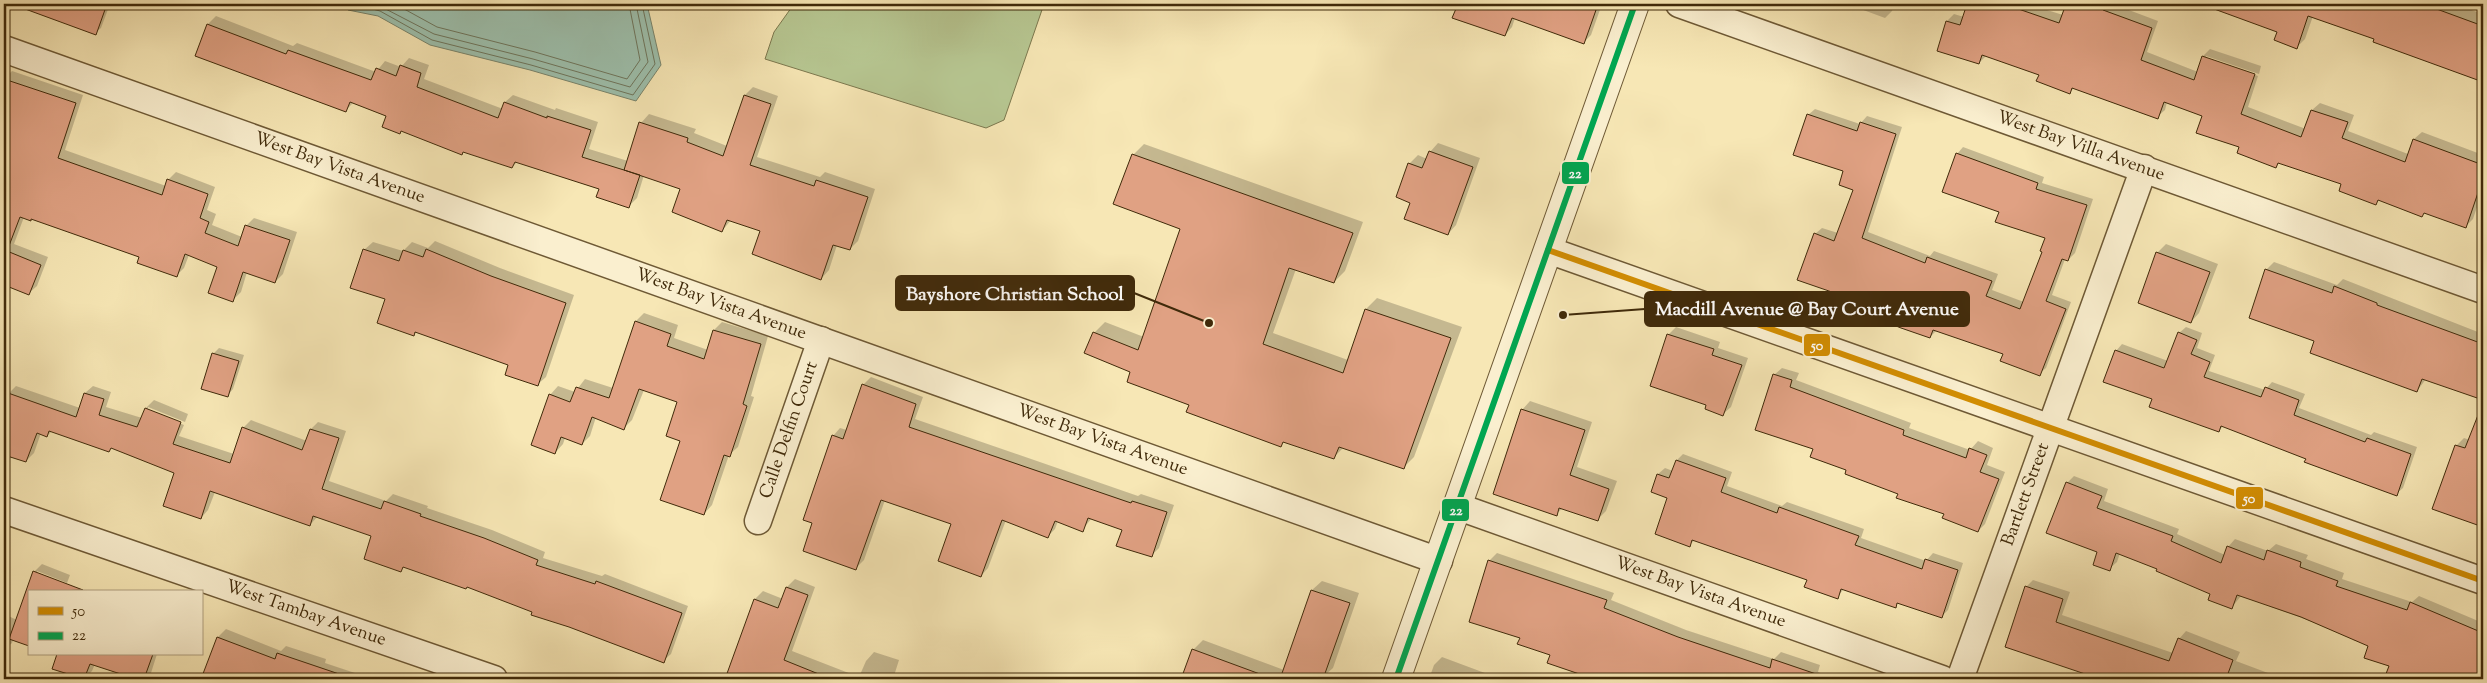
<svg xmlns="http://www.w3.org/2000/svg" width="2487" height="683" viewBox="0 0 2487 683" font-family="'Sorts Mill Goudy',serif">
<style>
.green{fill:#b7c792;stroke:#7c784e}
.water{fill:#9dc0ad;stroke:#78846c}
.shadow{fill:#0003}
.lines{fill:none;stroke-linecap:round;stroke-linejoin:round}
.shore{stroke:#6e755c;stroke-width:1}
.building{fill:#e0a183;stroke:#402a0a}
.minor-casing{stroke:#6e5935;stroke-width:29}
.tertiary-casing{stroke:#6e5935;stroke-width:30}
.minor{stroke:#faefcf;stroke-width:26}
.tertiary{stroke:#faefcf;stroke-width:28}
.bus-1-casing{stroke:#faefcf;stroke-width:10}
.bus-2-casing{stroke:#faefcf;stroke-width:10}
.bus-1{stroke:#d28d02;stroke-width:6}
.bus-2{stroke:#00a651;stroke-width:6}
.labels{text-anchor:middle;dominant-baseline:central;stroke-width:5;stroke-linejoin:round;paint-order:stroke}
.street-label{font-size:18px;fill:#402a0a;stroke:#faefcf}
.leader{fill:none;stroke:#402a0a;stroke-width:2}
.callout-dot{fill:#402a0a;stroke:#faefcf;stroke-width:2}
.callout{fill:#402a0a;stroke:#402a0a;stroke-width:2}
.callout-label{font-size:19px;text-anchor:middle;font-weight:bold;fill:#fff}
.line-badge{stroke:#faefcf;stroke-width:2}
.badge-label{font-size:14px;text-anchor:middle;font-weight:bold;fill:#fff}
</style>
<rect width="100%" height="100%" fill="#f7e7b5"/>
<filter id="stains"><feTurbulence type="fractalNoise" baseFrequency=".004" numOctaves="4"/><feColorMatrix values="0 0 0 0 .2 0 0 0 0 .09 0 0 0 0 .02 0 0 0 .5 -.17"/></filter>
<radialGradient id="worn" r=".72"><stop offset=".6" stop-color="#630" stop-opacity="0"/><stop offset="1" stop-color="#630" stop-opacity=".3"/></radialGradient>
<!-- green -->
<path class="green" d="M794,4H1044L1004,120L986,128L765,59L774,32Z"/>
<!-- water -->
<path class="water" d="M350,4H647L661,65L636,101L530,70L430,45L378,16L348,10Z"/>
<!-- shadow -->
<path class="shadow" d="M46,4H110L101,28L95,33L42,15Z
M1459,4H1602L1591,35L1584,42L1515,18L1512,27L1505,35L1454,17Z
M1847,4H1895L1892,11L1885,18Z
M1968,4H2028L2063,15L2067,4H2113L2158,21L2147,52L2198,72L2203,56L2210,49L2261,66L2259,74L2206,56V58L2258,76L2248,107L2306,129L2312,110L2320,103L2354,115L2348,131L2408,154L2414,139L2422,132L2483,155V189L2473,219L2466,226L2425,212L2422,215L2380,199L2375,204L2343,184L2280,162L2276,166L2241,147L2203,115L2167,102L2165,110L2157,117L2075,87L2070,92L2040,74L1987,55L1979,63L1947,21L1954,14L1964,17Z
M2204,4H2454L2483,14V80L2375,41L2376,38L2313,16L2305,39L2297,47L2279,31Z
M216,16L293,46L297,43L376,72L385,61L401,67L409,58L429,65L424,79L503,109L505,102L513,95L555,110L556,108L598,122L589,149L628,161L641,123L649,114L696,129L694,133L727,146L745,95L753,87L778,96L757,157L820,177L825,172L875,189L858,241L850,249L837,245L829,270L821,279L761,230L731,220L722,231L682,188L644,175L637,198L629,206L600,189L517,162L512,167L353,103L345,111L208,24Z
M12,71L83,95L65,150L166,186L168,180L176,172L215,187L207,210L216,214L212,225L242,237L246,226L254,218L297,232L283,274L275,282L247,272L241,292L233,300L218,266L189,255L184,268L176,276L140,257L32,218L30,220L24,217L14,244L48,257L37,286L29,293L4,283V79Z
M2483,81V92L2480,91Z
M1815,109L1860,124L1867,116L1902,127L1868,232L1930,256L1934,251L1998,274L1992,290L2024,302L2044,251L2046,237L2000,211L1957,154L1963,147L2044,177L2042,183L2093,199L2075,253L2068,260L2065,259L2052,295L2071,302L2046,368L2039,374L2005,353L1937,330L1930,337L1859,300L1815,234L1822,228L1838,233L1855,189L1808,115Z
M1438,143L1480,158L1456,225L1448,234L1409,164L1418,155L1427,159L1430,152Z
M1144,144L1363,222L1345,271L1334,282L1296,269L1273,333L1348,360L1366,309L1377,298L1462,327L1414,457L1403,468L1344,447L1334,457L1284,442L1281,445L1191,404L1132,371L1094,333L1105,322L1144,337L1181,229L1133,155Z
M435,241L500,268L574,295L546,377L537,385L510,364L417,332L413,335L387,298L364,250L373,242L403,251L412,242L428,248Z
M2166,244L2218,264L2199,313L2191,322L2157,253Z
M2274,262L2337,285L2343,279L2483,334V398L2426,379L2417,391L2316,341L2266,270Z
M644,313L678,325L674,338L708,350L714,330L722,322L768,336L751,396L754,397L738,447L729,455L712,505L704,514L682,440L679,402L644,390L632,420L624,428L596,417L590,436L582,444L565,438L563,444L555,453L550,395L558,386L575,392L585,379L613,388L636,321Z
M1676,327L1720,342L1718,348L1748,358L1731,407L1723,414L1708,404L1652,385L1669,334Z
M2186,327L2202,333L2197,348L2215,355L2209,371L2265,390L2272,382L2305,394L2299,408L2371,435L2374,432L2417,447L2403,488L2396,494L2223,426L2219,431L2154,398L2116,351L2122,344L2168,361L2179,333Z
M219,348L244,355L233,389L228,395L213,354Z
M1782,368L1799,373L1796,380L1911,423L1909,428L1970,450L1978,441L1993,448L1987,465L2005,472L1985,524L1978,531L1946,513L1848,469L1814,449L1774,375Z
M871,377L923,397L915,419L1138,496L1141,494L1174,505L1159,548L1151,556L1123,530L1092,518L1082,530L1058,521L1055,529L1048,536L1006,520L988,568L981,576L952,523L885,500L864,560L856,568L814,522L833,436L840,428L847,430L863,385Z
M16,386L80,408L85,393L93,386L111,392L106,407L142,418L146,408L154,400L188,414L185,422L148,407V410L184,425L179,436L234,454L243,428L251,420L307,441L311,429L318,422L346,431L329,481L386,501L393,494L428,506L427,508L492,530L545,552L543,558L602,576L605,574L688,606L671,654L663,661L468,586L404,567L401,570L373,536L318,516L310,525L215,492L208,510L201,518L175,472L112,447L109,450L52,431L47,436L41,433L34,453L26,461L4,453V407L9,393Z
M1530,401L1592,422L1577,467L1617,481L1606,511L1598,519L1563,508L1556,514L1522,410Z
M2483,405V526L2434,508L2456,446L2464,438L2470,440Z
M1683,454L1732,472L1727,486L1782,506L1787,502L1864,529L1861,538L1926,561L1933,553L1963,563L1948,610L1942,616L1899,602L1895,606L1844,589L1837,597L1808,579L1695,540L1689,545L1669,497L1652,491L1658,474L1665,468L1673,471L1677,460Z
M2074,476L2108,489L2104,501L2179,529L2177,534L2225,555L2228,547L2235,539L2268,551L2276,544L2308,555L2306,559L2344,573L2342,579L2412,602L2419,596L2483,623V679H2385L2390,665L2369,645L2353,640L2354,637L2241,596L2232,607L2212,593L2159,568L2120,553L2117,562L2109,569L2067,483Z
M1497,553L1614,593L1611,600L1686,630L1774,659L1781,652L1820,665L1818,672L1835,679H1598L1548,662L1551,655L1521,637L1489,561Z
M42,564L70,575L67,583L37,571V574L71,592H29L12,643L4,650V614L17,620L34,572Z
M795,579L815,587L792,651L859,677L866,661L874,652L899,660L893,679H726L755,599L763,591L783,599L787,587Z
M2033,580L2070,592L2062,615L2173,653L2179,639L2186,631L2240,652L2236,661L2284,679H2102L2026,587Z
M1322,581L1359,593L1333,668L1323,677L1310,672L1308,679H1182L1193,650L1203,640L1284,670L1312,590Z
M226,629L281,651L286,646L326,659L325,663L373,679H203L218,637Z
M52,654H157L151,673L144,679L95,664L92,671L85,678L54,668L58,656Z
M1442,657L1501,679H1429L1434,665Z"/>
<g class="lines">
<!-- shore -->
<path class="shore" d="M354,4L380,11L432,40L531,65L633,95L655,64L642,4
M376,4L434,34L533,59L630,87L648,62L636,4
M395,4L437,27L535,52L627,79L640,60L629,4"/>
</g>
<!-- building -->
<path class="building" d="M17,4H107L96,35L17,6Z
M1458,4H1578L1596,10L1584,44L1512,18L1505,36L1452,18Z
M1967,4H2004L2059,23L2066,4H2105L2103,10L2152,28L2141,60L2194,80L2202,56L2255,74L2241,114L2301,137L2311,110L2348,122L2342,138L2405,162L2413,139L2483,165V178L2466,228L2424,213L2422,217L2378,200L2376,205L2339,191L2341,184L2278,163L2276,168L2237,153L2239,147L2196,133L2202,116L2164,102L2158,119L2072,88L2070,94L2036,81L2039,75L1982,55L1979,64L1937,51L1946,21L1960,25Z
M2207,4H2423L2483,26V82L2373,42L2374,39L2308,16L2297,49L2274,40L2277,32L2206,6Z
M207,24L286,54L288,50L371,80L376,68L396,76L400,65L421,73L417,87L498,118L504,102L547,118V116L591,130L582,157L640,175L629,208L596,197L599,189L515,162L512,168L463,152L462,155L401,131L400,134L382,127L386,116L350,102L346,112L195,56Z
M4,79L76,103L58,158L162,195L167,179L208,194L200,218L209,222L205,233L238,246L245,225L290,240L275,283L243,272L233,302L208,293L217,267L185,254L177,277L137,263L139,257L31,219V221L20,217L7,251L41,265L29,295L4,285Z
M744,95L771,104L750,165L814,186L816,180L868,197L850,250L833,245L821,280L752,254L760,231L727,220L722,232L672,212L680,189L624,170L639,122L688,138L687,142L723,156Z
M1807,114L1857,131L1860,122L1896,134L1862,238L1925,263L1927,257L1992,281L1986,296L2020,309L2042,252L2040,251L2045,238L1995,222L1999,212L1942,192L1956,153L2038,183L2036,189L2087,205L2068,261L2062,259L2046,301L2066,309L2040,376L2000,361L2003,354L1933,330L1930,338L1901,328L1854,309L1858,301L1797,280L1814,233L1834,241L1853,190L1839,185L1843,171L1793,155Z
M1429,151L1473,167L1448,235L1404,219L1410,203L1396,197L1408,163L1422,168Z
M1132,154L1353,233L1334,283L1289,268L1263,344L1343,373L1365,309L1451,338L1404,469L1339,447L1334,459L1283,442L1281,447L1186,412L1189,405L1127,382L1130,372L1084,353L1093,332L1138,350L1180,229L1113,204Z
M363,249L399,261L403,250L423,257L426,249L491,276L566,303L538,386L505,375L508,365L415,332L414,336L377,323L385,299L350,288Z
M2156,252L2210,272L2191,323L2138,303Z
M2265,269L2332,293L2334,286L2377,303V305L2483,344V400L2422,379L2417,392L2310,353L2314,341L2249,318Z
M635,321L671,334L667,346L704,359L713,330L761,344L743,404L747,406L730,457L724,455L704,515L660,500L680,441L666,436L677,402L639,389L624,430L592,417L582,445L561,437L555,454L531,445L549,394L570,402L576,387L609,398Z
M2178,332L2197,340L2191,354L2210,362L2204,377L2261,397L2265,387L2299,400L2294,415L2365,442L2367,438L2411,454L2397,496L2304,462L2306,459L2221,426L2219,432L2149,407L2152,399L2103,382L2115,350L2164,368Z
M1667,334L1714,349L1712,355L1742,365L1723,416L1705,409L1706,405L1650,386Z
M212,353L239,361L228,397L201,389Z
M1773,374L1792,380L1790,387L1904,430L1903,435L1966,458L1969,448L1987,455L1980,472L1999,479L1978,532L1942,518L1944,514L1896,498L1898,494L1845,474L1846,470L1810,457L1813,449L1755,430Z
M862,384L916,404L909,427L1131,503L1132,501L1167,512L1152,557L1116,546L1122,530L1088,518L1083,532L1055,521L1048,538L1002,520L981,577L938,561L951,524L881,500L856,570L803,551L812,523L803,520L832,435L843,439Z
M8,393L76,417L84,393L104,399L99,415L137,427L145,408L181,422L173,444L230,463L242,427L302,450L310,429L339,438L322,489L381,509L384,501L421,514L420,516L484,538L538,560L536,565L595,584L596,581L682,613L664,663L569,627L531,615L532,612L467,587L466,589L403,567L401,572L364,559L371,536L313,516L310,526L210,491L201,519L163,506L174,473L111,448L109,452L49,431L47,437L37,433L26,462L4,455V403Z
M2482,405L2483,406V527L2432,509L2455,445L2465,448Z
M1521,409L1585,430L1570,475L1609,489L1598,521L1559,508L1557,516L1493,494Z
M1676,460L1726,478L1721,492L1777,513L1779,507L1859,536L1855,545L1922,569L1925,559L1958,570L1942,618L1897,603L1896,608L1841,589L1838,599L1804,587L1807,580L1692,540L1690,547L1655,534L1667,498L1651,492L1657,474L1669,478Z
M2066,482L2102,496L2097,508L2173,536L2171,541L2221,563L2227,546L2264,560L2267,550L2301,562L2300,567L2338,581L2336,586L2407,610L2410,602L2483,633V679H2384L2389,666L2364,658L2368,646L2301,617L2237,595L2232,609L2208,600L2210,594L2156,571L2157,569L2116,553L2110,571L2093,565L2097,552L2046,533Z
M1488,560L1607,600L1604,608L1678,637L1770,668L1772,659L1822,676V679H1594L1547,663L1550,655L1517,644L1520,638L1469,622Z
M33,571L83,590L29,592V646L9,639Z
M2025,586L2063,599L2056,622L2169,661L2178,638L2233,660L2226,679H2100L2005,647Z
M786,587L808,595L784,660L831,679H725L754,599L778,608Z
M1311,590L1350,603L1323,679H1280Z
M217,637L275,659L277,653L345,676L344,679H201Z
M1192,649L1268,677V679H1181Z
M57,654H153L144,679H136L90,664L84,679L52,669Z"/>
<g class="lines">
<defs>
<g id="minor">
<path id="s1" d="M1679,4L2483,290"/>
<path id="s2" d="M4,49L1439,561"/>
<path d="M1548,250L2483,581"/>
<path id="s3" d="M1459,507L1942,679"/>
<path id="s4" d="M4,510L494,679"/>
<path id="s5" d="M758,521L821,340"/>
<path id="s6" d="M1960,679L2144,168"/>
</g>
<path id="tertiary" d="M1396,679L1635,4"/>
</defs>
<!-- minor casing -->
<use href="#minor" class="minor-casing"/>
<!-- tertiary casing -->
<use href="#tertiary" class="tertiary-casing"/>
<!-- minor -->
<use href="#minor" class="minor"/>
<!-- tertiary -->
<use href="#tertiary" class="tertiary"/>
<defs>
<path id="bus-1" d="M1548,250L2483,581"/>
<path id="bus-2" d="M1396,679L1635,4"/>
</defs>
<!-- bus-1 casing -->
<use href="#bus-1" class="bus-1-casing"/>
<!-- bus-2 casing -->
<use href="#bus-2" class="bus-2-casing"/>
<!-- bus-1 -->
<use href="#bus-1" class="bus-1"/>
<!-- bus-2 -->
<use href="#bus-2" class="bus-2"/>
</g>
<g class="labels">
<!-- street labels -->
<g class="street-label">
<text stroke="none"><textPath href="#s1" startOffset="426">West Bay Villa Avenue</textPath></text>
<text stroke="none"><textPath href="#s2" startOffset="356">West Bay Vista Avenue</textPath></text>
<text stroke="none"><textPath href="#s2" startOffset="761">West Bay Vista Avenue</textPath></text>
<text stroke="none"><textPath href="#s5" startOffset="96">Calle Delfin Court</textPath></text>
<text stroke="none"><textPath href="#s2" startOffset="1166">West Bay Vista Avenue</textPath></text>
<text stroke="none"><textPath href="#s6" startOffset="196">Bartlett Street</textPath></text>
<text stroke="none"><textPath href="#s3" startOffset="256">West Bay Vista Avenue</textPath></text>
<text stroke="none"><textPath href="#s4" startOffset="319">West Tambay Avenue</textPath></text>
</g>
</g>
<!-- callouts -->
<path class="leader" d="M1209 323L1134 293M1563 315L1645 309"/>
<g class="callout-dot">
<circle cx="1209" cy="323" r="5"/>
<circle cx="1563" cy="315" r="5"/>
</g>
<g class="callout">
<rect x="896" y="276" width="238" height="34" rx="5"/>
<rect x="1645" y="292" width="324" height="34" rx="5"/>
</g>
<g class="callout-label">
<text x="1015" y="300">Bayshore Christian School</text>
<text x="1807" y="315">Macdill Avenue @ Bay Court Avenue</text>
</g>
<g class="line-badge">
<rect x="1561" y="161" width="29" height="24" rx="5" fill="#00a651"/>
<rect x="1803" y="333" width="28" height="24" rx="5" fill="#d28d02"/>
<rect x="2235" y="486" width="29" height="24" rx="5" fill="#d28d02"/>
<rect x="1441" y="498" width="29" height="24" rx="5" fill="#00a651"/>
</g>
<g class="badge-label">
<text x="1575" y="178">22</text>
<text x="1817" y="350">50</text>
<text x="2249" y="503">50</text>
<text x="1456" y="515">22</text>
</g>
<!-- margin -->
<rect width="2487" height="683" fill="none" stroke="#f7e7b5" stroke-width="20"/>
<rect x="5" y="5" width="2477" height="673" fill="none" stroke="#402a0a" stroke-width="2.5"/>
<rect x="10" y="10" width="2467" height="663" fill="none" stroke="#402a0a"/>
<!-- legend -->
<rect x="28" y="590" width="175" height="65" fill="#faefcf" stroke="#b0a080"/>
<rect x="38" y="607" width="25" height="8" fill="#d28d02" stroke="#b0a080"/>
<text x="72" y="616" font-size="15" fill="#402a0a">50</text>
<rect x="38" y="632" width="25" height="8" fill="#00a651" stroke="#b0a080"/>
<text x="72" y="640" font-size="15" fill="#402a0a">22</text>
<rect width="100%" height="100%" filter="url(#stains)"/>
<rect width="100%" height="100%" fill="url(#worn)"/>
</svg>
